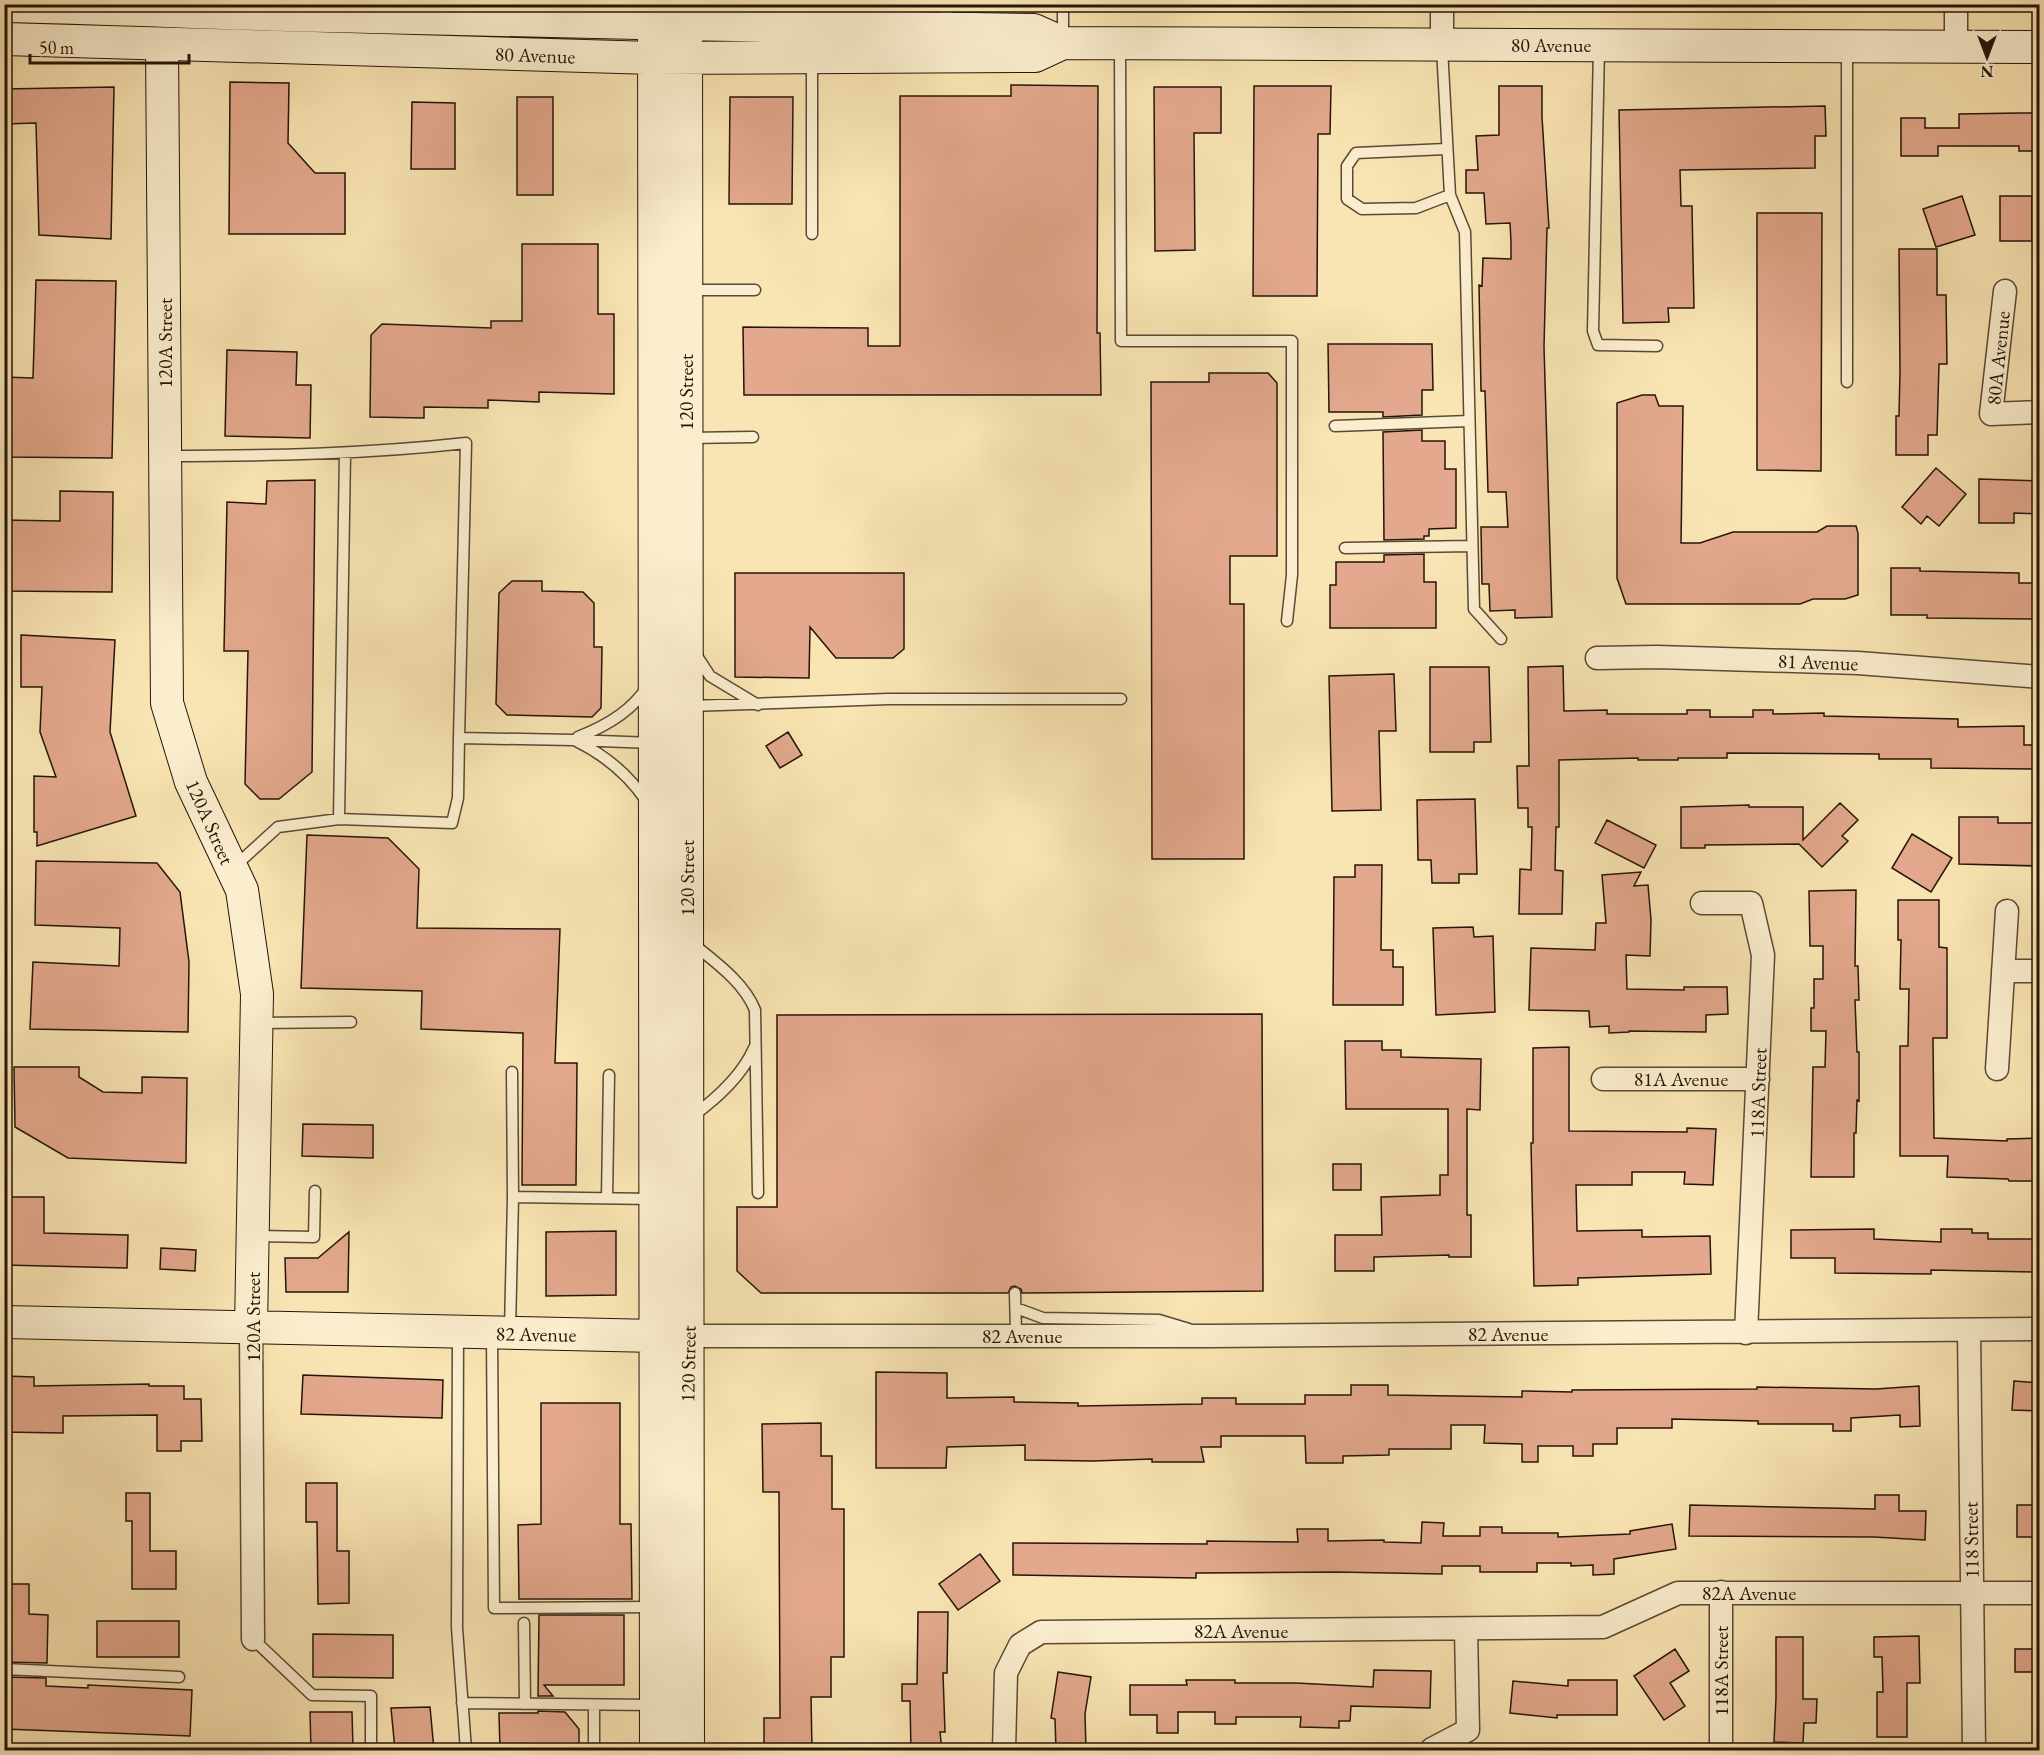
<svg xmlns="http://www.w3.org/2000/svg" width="2044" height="1755" viewBox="0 0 2044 1755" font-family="'EB Garamond',serif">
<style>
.building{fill:#e3a88d;stroke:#251509;stroke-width:1.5}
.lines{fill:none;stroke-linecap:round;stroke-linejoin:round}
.lane-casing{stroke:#5a4934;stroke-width:13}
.street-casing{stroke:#5a4934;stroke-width:25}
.secondary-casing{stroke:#251509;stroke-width:34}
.lane{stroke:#fbeece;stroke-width:10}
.street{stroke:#fbeece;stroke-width:22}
.secondary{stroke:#fbeece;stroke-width:32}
.labels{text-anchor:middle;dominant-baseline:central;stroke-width:4.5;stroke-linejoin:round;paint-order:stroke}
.street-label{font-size:20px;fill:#251509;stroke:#fbeece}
</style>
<rect width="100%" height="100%" fill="#f9e5b3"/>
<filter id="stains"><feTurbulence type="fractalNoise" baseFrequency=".00333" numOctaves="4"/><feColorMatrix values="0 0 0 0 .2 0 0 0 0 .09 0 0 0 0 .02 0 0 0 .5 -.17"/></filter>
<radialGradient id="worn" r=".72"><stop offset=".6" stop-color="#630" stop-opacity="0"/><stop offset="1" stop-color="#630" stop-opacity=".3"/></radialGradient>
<!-- building -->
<path class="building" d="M230,82L289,83L288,143L315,173H345V234H229Z
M1011,85L1098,86L1097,333H1100L1101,395H744L743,327L868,328V346H900V96H1011Z
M1254,86H1331L1330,134H1318L1317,296H1253Z
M1499,86H1542V117L1549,228H1547L1544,347L1552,617L1515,618V610L1490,611L1489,584H1482L1481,527H1508L1506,492H1488L1485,391H1481L1479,285L1482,286L1483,258L1511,259V242L1510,223L1486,224L1484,193H1466V170H1478L1476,136L1499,135Z
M114,87L111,239L39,235L36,123L4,124V89Z
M1154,87H1221V133H1194L1195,250L1155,251Z
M517,97H553V195H517Z
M730,97H793L792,204H729Z
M412,102L455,103V169H411Z
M1825,106L1826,136H1815V168L1680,170L1681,206H1692L1694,308H1668L1669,322L1623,323L1619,110Z
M2019,113H2040V151H2019V146H1938V156H1901V118H1925V128H1959V114Z
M1962,196L1975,235L1936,247L1923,209Z
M2000,196H2032V241H2000Z
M1757,213H1822L1821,471L1757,470Z
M522,244H598V314H614V394L539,392V402L488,400V408L424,407V418L370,417L371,335L382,324L491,328V321H522Z
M1899,249H1937V295H1946L1947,364H1939L1937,435H1928V455H1896V416H1899L1900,371Z
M36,280L116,281L112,458L4,457V377L33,378Z
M1328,344H1432L1433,390H1422V415L1383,417V412H1329Z
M227,350L297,352L296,385H311L310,438L225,436Z
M1209,373H1268L1277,383V556H1230V604H1244V859H1152L1151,382H1209Z
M1642,395H1655L1659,406H1683L1681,543H1700L1733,532H1817L1827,526H1856L1858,533V595L1845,599H1813L1800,604H1626L1617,578V403Z
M1422,430V441H1445V469H1456V528L1429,529V536H1424V539L1384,540L1383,432Z
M1936,468L1966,494L1939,526L1927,516L1921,524L1902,507Z
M1979,479L2040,481V514L2014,513V523H1979Z
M315,480L312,772L279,799H260L245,784L248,651H224L227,502L266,504L267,481Z
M60,491L113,492L112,592L4,591V520L60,521Z
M1424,554V582H1436V628H1330V585H1336V562H1384V555Z
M1891,568H1920V571L2019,573V583H2040V619L1927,618V615H1891Z
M735,573H904V649L893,658H836L810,627L809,678L735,677Z
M512,581H542V591L583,592L594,603V647H602L601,708L592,717L507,715L496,704L499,593Z
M21,635L115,640L110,732L136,816L37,846V832H34V776L56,777L40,732L42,687H21Z
M1563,666L1564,711L1607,710V714H1687V710H1710V717H1753V710H1773V714L1824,713V716L1958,719V727L2024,726V745H2040V769L1931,768V759H1879V754L1727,753V758H1678V760H1638V758L1559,760V827H1556L1555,870L1563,871L1562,914H1519L1520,869L1531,870L1532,827H1528V808H1518L1517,766H1529L1528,667Z
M1430,667H1489L1491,742H1474V752H1430Z
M1394,674L1396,731H1379L1381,810L1332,811L1329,676Z
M788,732L802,755L780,768L766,746Z
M1475,799L1477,874H1459V883H1432L1431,860H1418L1417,800Z
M1840,803L1858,820L1842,836L1848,841L1822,867L1799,844L1705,845V848H1681V807L1749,805V807H1803V840Z
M1959,817H1998V823H2039V866L1959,864Z
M1607,820L1656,845L1644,868L1595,843Z
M1912,834L1952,858L1931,892L1892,868Z
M307,835L388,838L419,869L417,928L560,929L555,1063H577L576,1185H522L523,1033L421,1029L422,991L301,988Z
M36,861L157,863L180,892L189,962L188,1032L30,1029L33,962L119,966L120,928L35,925Z
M1355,865H1382L1381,950H1393V967H1403V1005H1333L1334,877H1355Z
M1641,872L1634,886L1648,885L1651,920L1650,956L1626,955L1627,989L1684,990V987H1727L1728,1014L1706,1015V1032L1629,1031V1032L1609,1033V1026L1590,1027L1589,1011L1529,1010L1531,948L1595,950L1596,923H1606L1602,875Z
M1856,890L1855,966H1858L1859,1000H1855L1857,1052H1859V1101L1857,1100L1856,1133H1854V1177H1811L1813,1067H1825L1826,1031H1811V1008H1814V979H1823V946H1810L1809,891Z
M1898,900H1939V947L1947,948V1038H1933L1934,1138L2007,1141V1139L2040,1138V1181H2009L2008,1179L1947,1177L1948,1156H1900V1046H1908L1909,989H1900L1901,940H1898Z
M1473,927L1474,937L1493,936L1495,1012L1436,1015L1433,928Z
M1262,1014L1263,1291L1022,1293L1021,1289L1015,1286L1011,1287L1008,1293H761L737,1271V1207H777V1015Z
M1345,1041H1382V1050H1401V1057L1481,1059L1480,1110L1467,1109V1215H1471V1257H1449V1255L1374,1257V1271H1335V1235H1382L1381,1197L1440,1195V1175H1448V1109H1346Z
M1569,1047V1131L1687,1132V1128L1716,1129L1713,1185L1684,1184L1685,1172H1632V1185H1576L1577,1231L1642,1230V1237L1710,1236L1711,1274L1578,1278V1285L1534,1286L1531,1143H1533V1048Z
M14,1067H79V1077L103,1092L142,1093V1077L187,1078L186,1163L68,1158L15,1127Z
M303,1124L373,1125V1158L302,1156Z
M1333,1164H1361V1190H1333Z
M4,1197H44V1233L128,1235L127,1268L4,1265Z
M1874,1229V1239L1941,1242V1229H1972V1233H1988V1239H2040V1272L1931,1270V1274L1835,1273V1258H1791V1230Z
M616,1231V1295L546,1296V1232Z
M349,1232L348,1292H286L285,1258H318Z
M161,1248L196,1250L195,1271L160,1269Z
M876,1372L947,1373V1398L1014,1397V1402L1078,1403V1406L1202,1404V1398H1236V1404H1305V1395H1351V1385H1388V1395L1522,1397V1391L1572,1392V1390L1757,1389V1387L1876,1389L1919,1386L1920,1426L1900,1427V1415L1851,1418V1431H1833V1424H1758V1421L1672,1419V1428H1617V1444H1593V1456H1573V1446H1538V1462H1522V1444L1484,1443L1485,1425H1451V1449H1389V1455L1343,1456V1463H1306L1305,1436H1221V1447H1201L1204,1462H1152V1459L1093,1461L1025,1460V1445L947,1447L946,1468H876Z
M303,1375L443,1380L442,1418L301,1414Z
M4,1376L34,1377V1386L149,1384V1386H184V1399H201L202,1441H181V1451H157V1415L63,1416V1433L4,1432Z
M2014,1381L2040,1383V1411L2012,1410Z
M541,1403H620V1524H631L632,1599H519L518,1525L541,1524Z
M821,1423V1456H832V1509H844V1657H831V1697H811L812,1750H764V1718H780L779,1492H763L762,1424Z
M306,1483H337V1551H349V1603L318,1604L317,1522H306Z
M126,1493H150V1551H176V1589H132V1521H126Z
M1875,1495H1899V1511H1926L1925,1540L1874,1537L1689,1536L1690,1505L1875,1509Z
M2017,1505H2040V1537H2017Z
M1422,1522L1444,1523L1443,1536H1480V1527H1502V1533H1558V1537L1630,1534V1531L1672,1524L1676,1549L1614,1559V1574L1593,1575V1565L1571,1566V1563H1537V1572H1480V1566H1442V1574L1336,1572L1196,1573V1578L1013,1575V1543L1207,1544V1541L1298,1542L1297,1529H1328V1541L1384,1540V1542L1421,1543Z
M980,1554L1000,1581L958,1610L939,1584Z
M4,1584H29V1614L48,1615L47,1663L4,1662Z
M918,1612H948L947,1673H943L945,1732H940L942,1750H911L910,1701H902V1684H917Z
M539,1615H624V1685H544L553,1696H538Z
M97,1621H179V1657H97Z
M313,1634L393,1635V1678L313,1677Z
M1919,1636L1920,1683H1907V1737H1877V1692H1883L1882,1657H1874V1637Z
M1776,1637H1803V1699H1817L1816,1723H1804L1803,1743L1774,1742L1776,1698Z
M1675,1649L1689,1671L1670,1683L1685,1706L1664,1720L1634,1676Z
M2015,1649H2040V1672H2015Z
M1374,1670L1431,1671L1430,1708L1351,1706L1350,1721H1339V1728L1300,1727L1301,1717H1236V1724H1215V1712H1178V1733H1157V1715H1130V1685H1187L1186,1680H1235V1683H1296L1373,1687Z
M1058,1672L1091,1677L1085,1714L1086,1750H1056L1055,1719L1051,1718Z
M4,1677L46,1678V1686L88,1688V1685L192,1690L190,1736L4,1729Z
M1568,1680H1617V1715H1557V1718L1510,1713L1513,1681L1568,1686Z
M430,1707L434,1750H395L391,1708Z
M538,1711L565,1712L579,1729V1750H500L499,1713H538Z
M310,1712H352L353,1750H311Z"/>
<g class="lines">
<defs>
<path id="lane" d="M946,4L947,25
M1063,40V4
M1120,45L1121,341H1292V575L1287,621
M1442,48L1450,195L1465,232L1474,609L1501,639
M1599,48L1593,331L1598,345L1657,346
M812,58V234
M1446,149L1356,153L1347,166V199L1362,209L1416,208L1450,195
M689,290H755
M1847,382V50
M1335,426L1469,421
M688,438L753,437
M168,456C268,456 367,454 466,443L459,738
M1345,548L1472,546
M695,653L710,676L758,705
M690,706L888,699H1121
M578,737C604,727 632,711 647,687
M576,741C605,755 629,775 647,802
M339,819L345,454
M234,867L278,827L339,819L452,823L458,798L459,738L573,740L653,743
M692,943C715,962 744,982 755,1010L758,1193
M260,1023L351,1022
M512,1072L513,1197
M693,1116C717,1098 742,1076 754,1048
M607,1198L609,1075
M257,1236L314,1237L315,1191
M1015,1293L1016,1335
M1016,1308L1043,1318L1159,1320L1189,1329
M510,1330L513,1197L653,1199
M458,1335L457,1628L466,1750
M492,1335L494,1608L652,1607
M524,1623L525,1704
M253,1639L312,1695L371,1696V1750
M4,1669L179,1677
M462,1703L653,1705
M594,1705V1750"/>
<path id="street" d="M1442,4V44
M1956,4V47
M2005,291L1991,414L2040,412
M1597,658L1657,657L1858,663L2040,677
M1702,903H1751L1763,955L1746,1333
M2003,971H2040
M1997,1069L2007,911
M1603,1079H1758
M251,1328L253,1639
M1969,1330L1974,1750
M673,1336H1212L2040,1329
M1432,1749L1468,1730L1466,1629
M1004,1750L1006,1673L1020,1645L1041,1632L1603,1627L1678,1593H2040
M1721,1750V1592"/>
<path id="secondary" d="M654,4L656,1750
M686,4L688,1750
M4,6C113,8 222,14 330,16C565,22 799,27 1034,30L1063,43L2040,47
M4,39L653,58L1035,56L1063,43
M162,44L167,703L191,782L242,890L257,994L251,1328
M4,1322L656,1336"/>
</defs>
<!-- lane casing -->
<use href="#lane" class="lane-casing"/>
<!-- street casing -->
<use href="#street" class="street-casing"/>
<!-- secondary casing -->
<use href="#secondary" class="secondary-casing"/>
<!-- lane -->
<use href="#lane" class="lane"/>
<!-- street -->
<use href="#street" class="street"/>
<!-- secondary -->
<use href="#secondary" class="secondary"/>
</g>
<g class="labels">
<!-- street labels -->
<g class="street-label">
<text x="1551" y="45">80 Avenue</text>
<text transform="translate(535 55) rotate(2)">80 Avenue</text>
<text transform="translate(165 343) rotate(-90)">120A Street</text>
<text transform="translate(1998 358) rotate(-84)">80A Avenue</text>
<text transform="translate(686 392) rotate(-90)">120 Street</text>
<text transform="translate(1818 662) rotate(2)">81 Avenue</text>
<text transform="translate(210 822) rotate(66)">120A Street</text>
<text transform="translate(687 878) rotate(-90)">120 Street</text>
<text x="1681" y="1079">81A Avenue</text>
<text transform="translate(1758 1093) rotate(-88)">118A Street</text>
<text transform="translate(253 1317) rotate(-90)">120A Street</text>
<text transform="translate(536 1334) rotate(1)">82 Avenue</text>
<text x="1508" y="1334">82 Avenue</text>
<text x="1022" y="1336">82 Avenue</text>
<text transform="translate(688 1364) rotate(-89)">120 Street</text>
<text transform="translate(1971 1540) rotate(-91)">118 Street</text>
<text x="1749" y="1593">82A Avenue</text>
<text x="1241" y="1631">82A Avenue</text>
<text transform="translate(1721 1671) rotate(-90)">118A Street</text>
</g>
</g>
<!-- margin -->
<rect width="2044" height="1755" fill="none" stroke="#f9e5b3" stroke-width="24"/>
<rect x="6" y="6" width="2032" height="1743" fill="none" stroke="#251509" stroke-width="3"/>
<rect x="12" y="12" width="2020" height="1731" fill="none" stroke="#251509" stroke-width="1.5"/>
<!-- north arrow -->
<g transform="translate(1987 57) rotate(180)" stroke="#fbeece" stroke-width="4.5" paint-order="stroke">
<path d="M0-4.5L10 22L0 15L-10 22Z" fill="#251509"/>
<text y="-9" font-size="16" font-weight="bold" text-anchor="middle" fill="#251509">N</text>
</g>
<!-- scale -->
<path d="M30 54v9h159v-9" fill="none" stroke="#251509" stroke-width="3"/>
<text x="39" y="54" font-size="18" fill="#251509" stroke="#fbeece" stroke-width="4.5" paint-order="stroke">50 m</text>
<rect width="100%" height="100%" filter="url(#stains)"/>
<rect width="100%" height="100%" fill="url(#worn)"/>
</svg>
